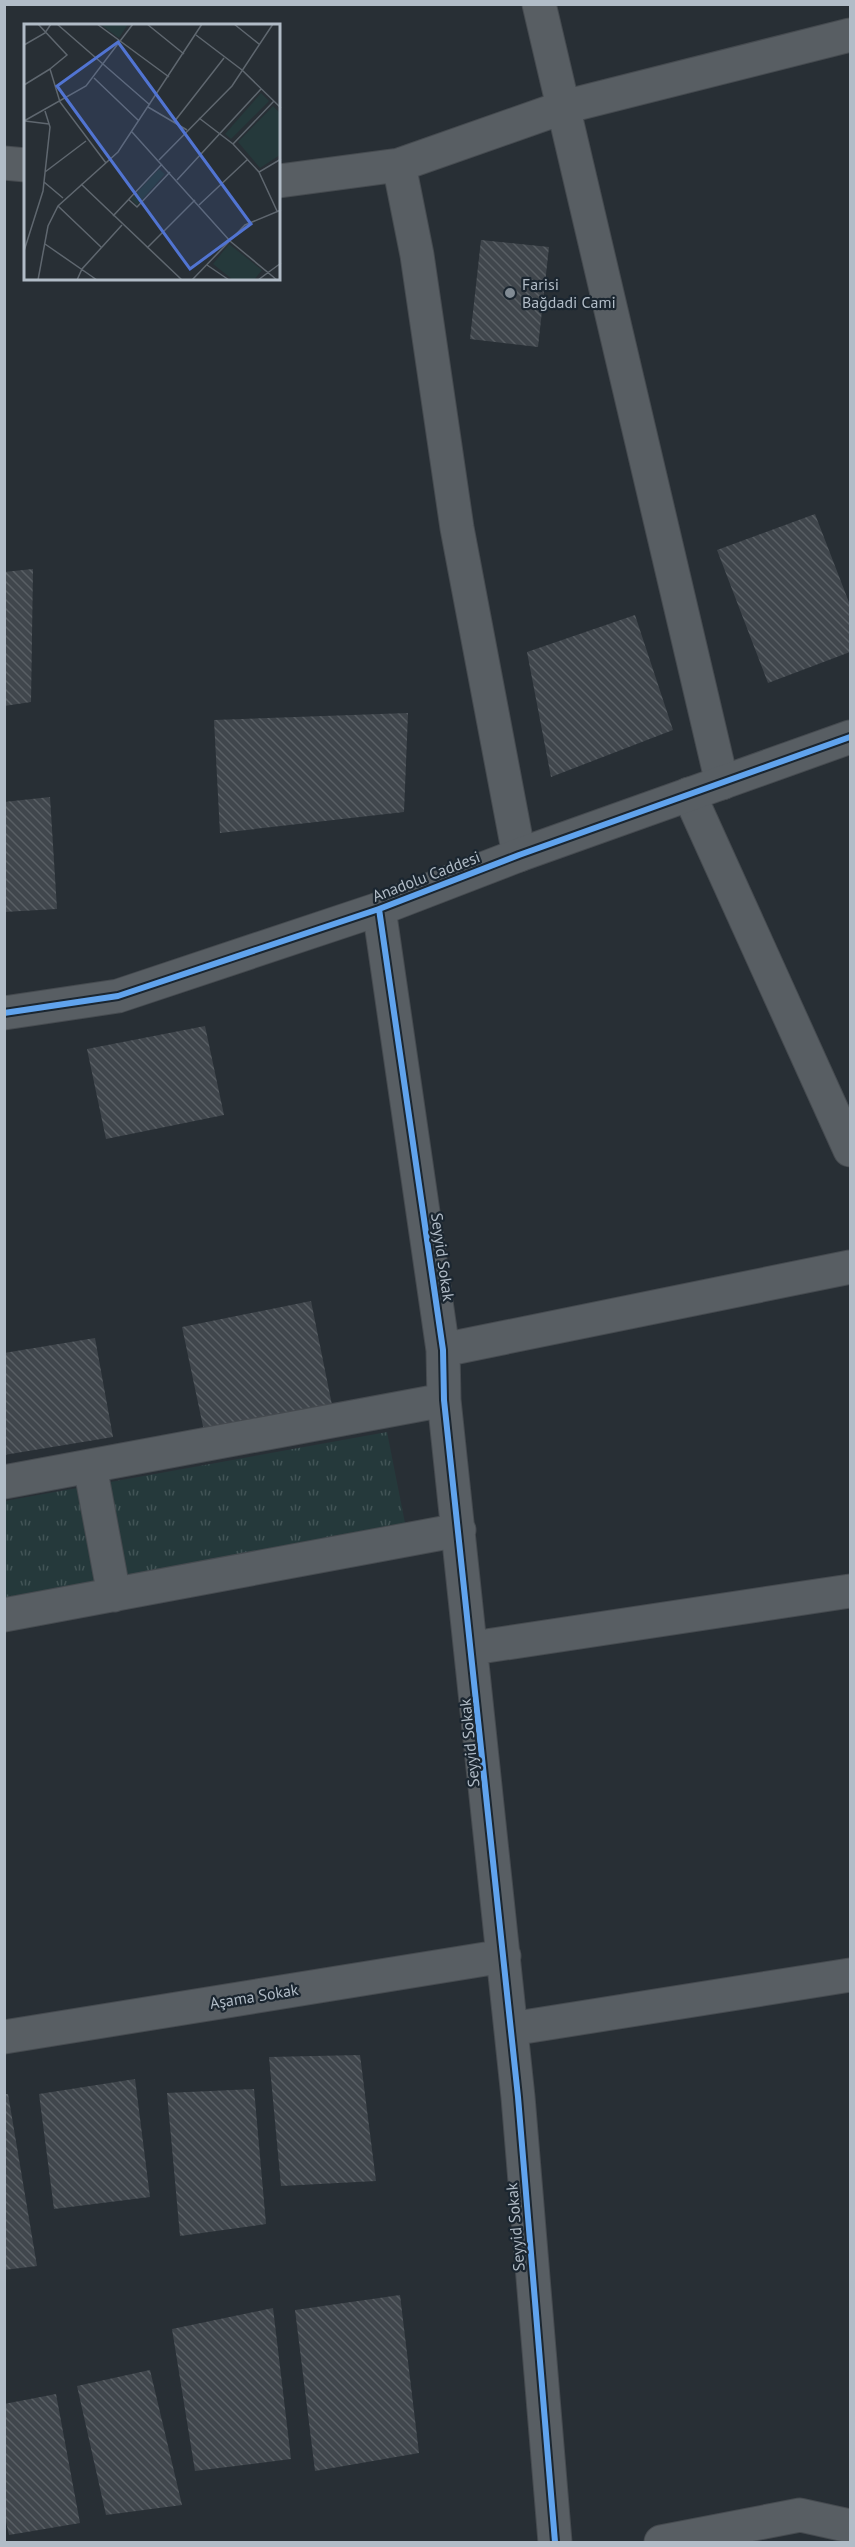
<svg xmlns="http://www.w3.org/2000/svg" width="855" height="2547" viewBox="0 0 855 2547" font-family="'PT Sans',sans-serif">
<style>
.park{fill:url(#park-tufts)}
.building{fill:url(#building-back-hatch)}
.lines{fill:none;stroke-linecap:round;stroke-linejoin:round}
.minor-casing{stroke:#464b50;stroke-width:35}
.tertiary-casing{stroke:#464b50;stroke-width:35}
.minor{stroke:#585e63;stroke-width:33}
.tertiary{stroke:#585e63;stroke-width:33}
.cycleway-casing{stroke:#1b2630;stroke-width:10}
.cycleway{stroke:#60a3ed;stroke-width:6}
.poi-dot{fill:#818b94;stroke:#1b2630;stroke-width:2}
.labels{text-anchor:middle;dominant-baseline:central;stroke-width:4.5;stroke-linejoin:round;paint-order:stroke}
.poi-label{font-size:16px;fill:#b1bcc7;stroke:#1b2630;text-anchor:start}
.street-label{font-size:16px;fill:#b1bcc7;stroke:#1b2630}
.inset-road{fill:none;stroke:#5f676f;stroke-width:1.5}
.view{fill:#5174d2;fill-opacity:0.15;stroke:#5174d2;stroke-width:3}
.inset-edge{fill:none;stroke:#b1bcc7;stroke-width:3}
</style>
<defs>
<pattern id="park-tufts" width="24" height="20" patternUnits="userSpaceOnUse" patternTransform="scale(1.5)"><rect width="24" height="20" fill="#25393b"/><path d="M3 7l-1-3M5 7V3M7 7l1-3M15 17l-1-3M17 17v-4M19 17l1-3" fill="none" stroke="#425456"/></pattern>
<pattern id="building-back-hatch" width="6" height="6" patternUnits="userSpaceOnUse" patternTransform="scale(1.5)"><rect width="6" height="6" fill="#40464c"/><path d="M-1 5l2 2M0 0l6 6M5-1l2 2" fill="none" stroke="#595f64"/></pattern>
</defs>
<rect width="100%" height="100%" fill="#282f35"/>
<!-- park -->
<path class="park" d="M387,1432L405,1523L5,1601V1501Z"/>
<!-- building -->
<path class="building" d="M481,240L549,247L538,347L470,339Z
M815,514L850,605V652L768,683L717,550Z
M33,569L31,702L4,706V572Z
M635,615L673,730L551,777L527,652Z
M408,713L404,812L220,833L214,720Z
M50,797L57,909L4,912V802Z
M205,1026L224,1115L106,1139L87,1049Z
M311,1301L332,1405L204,1431L182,1327Z
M95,1338L113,1437L4,1455V1353Z
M360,2055L376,2181L281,2186L269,2057Z
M135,2079L150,2197L54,2209L39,2094Z
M254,2089L266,2224L180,2236L167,2093Z
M4,2094H8L37,2266L4,2270Z
M400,2295L419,2453L315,2471L295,2310Z
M273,2308L291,2459L195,2471L172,2329Z
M150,2370L182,2505L106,2515L77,2386Z
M56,2394L80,2523L9,2535L4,2513V2404Z"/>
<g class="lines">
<defs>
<path id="minor" d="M539,4L722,783
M4,163L26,165
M399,165L417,255L457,528L519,855
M279,181L399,165L564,107L850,35
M689,794L850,1150
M379,909L443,1350L444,1400L518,2097L555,2542
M443,1350L850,1267
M90,1466L114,1595
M4,1482L444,1400
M4,1615L459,1530
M473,1648L850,1591
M511,2029L850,1975
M4,2037L504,1956
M661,2542L800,2515L850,2526"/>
<path id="tertiary" d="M4,1013L118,996L379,909L519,855L850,737"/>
</defs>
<!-- minor casing -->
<use href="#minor" class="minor-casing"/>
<!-- tertiary casing -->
<use href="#tertiary" class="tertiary-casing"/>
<!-- minor -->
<use href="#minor" class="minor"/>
<!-- tertiary -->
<use href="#tertiary" class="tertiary"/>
<defs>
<path id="cycleway" d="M379,909L443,1350L444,1400L518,2097L555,2542
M4,1013L118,996L379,909L519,855L850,737"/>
</defs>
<!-- cycleway casing -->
<use href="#cycleway" class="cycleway-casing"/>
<!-- cycleway -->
<use href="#cycleway" class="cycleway"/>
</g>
<!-- markers -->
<circle class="poi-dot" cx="510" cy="293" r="6"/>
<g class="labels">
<!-- poi labels -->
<g class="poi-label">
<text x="522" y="284">Farisi<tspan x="522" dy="18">Bağdadi Cami</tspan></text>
</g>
<!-- street labels -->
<g class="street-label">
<text transform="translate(426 876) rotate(-21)">Anadolu Caddesi</text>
<text transform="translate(443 1257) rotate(82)">Seyyid Sokak</text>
<text transform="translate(469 1743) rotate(-96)">Seyyid Sokak</text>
<text transform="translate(254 1996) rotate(-9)">Aşama Sokak</text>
<text transform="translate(515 2227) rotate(-95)">Seyyid Sokak</text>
</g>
</g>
<!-- overview -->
<g transform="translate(24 24)">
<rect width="256" height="256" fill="#282f35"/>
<path d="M76,0H104L95,14ZM249,82L256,89V131L236,144L214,118Z" fill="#25393b"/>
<path d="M237,69L245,77L207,115L201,110ZM135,145L141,150L113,181L107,175ZM205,220L238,246L230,256H209L189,240Z" fill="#25393b"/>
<path class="inset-road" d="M14,0L43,31L26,45L36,78L82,139M33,0L126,81M73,0L145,53M123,0L160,30M210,0L235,20M172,11L218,46L257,84M0,21L21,9L27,0M70,54L115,97M0,61L26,45M124,83L163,106M175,94L209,120L235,148M0,97L62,62L109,0M1,97L25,100M150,98L200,34M108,108L206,217L253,256M209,120L250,77M135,136L208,62L249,0M21,148L62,117M153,156L237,65M20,158L39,174M57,160L158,256M104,175L113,183L146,148M175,181L224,135M34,182L77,223M253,187L235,148L257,135M89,192L138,140M21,220L73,256M123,224L171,176M0,227L19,167L26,103L21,87M183,241L205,256M14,256L24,202L34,182L94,128L178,0M53,256L58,245L98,201M168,256L221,201L257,186M234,256L257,239"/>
<path class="view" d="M94,18L227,200L166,245L33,62Z"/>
<rect width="256" height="256" class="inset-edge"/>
</g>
<!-- border -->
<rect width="855" height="2547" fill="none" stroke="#b1bcc7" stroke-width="12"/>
</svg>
